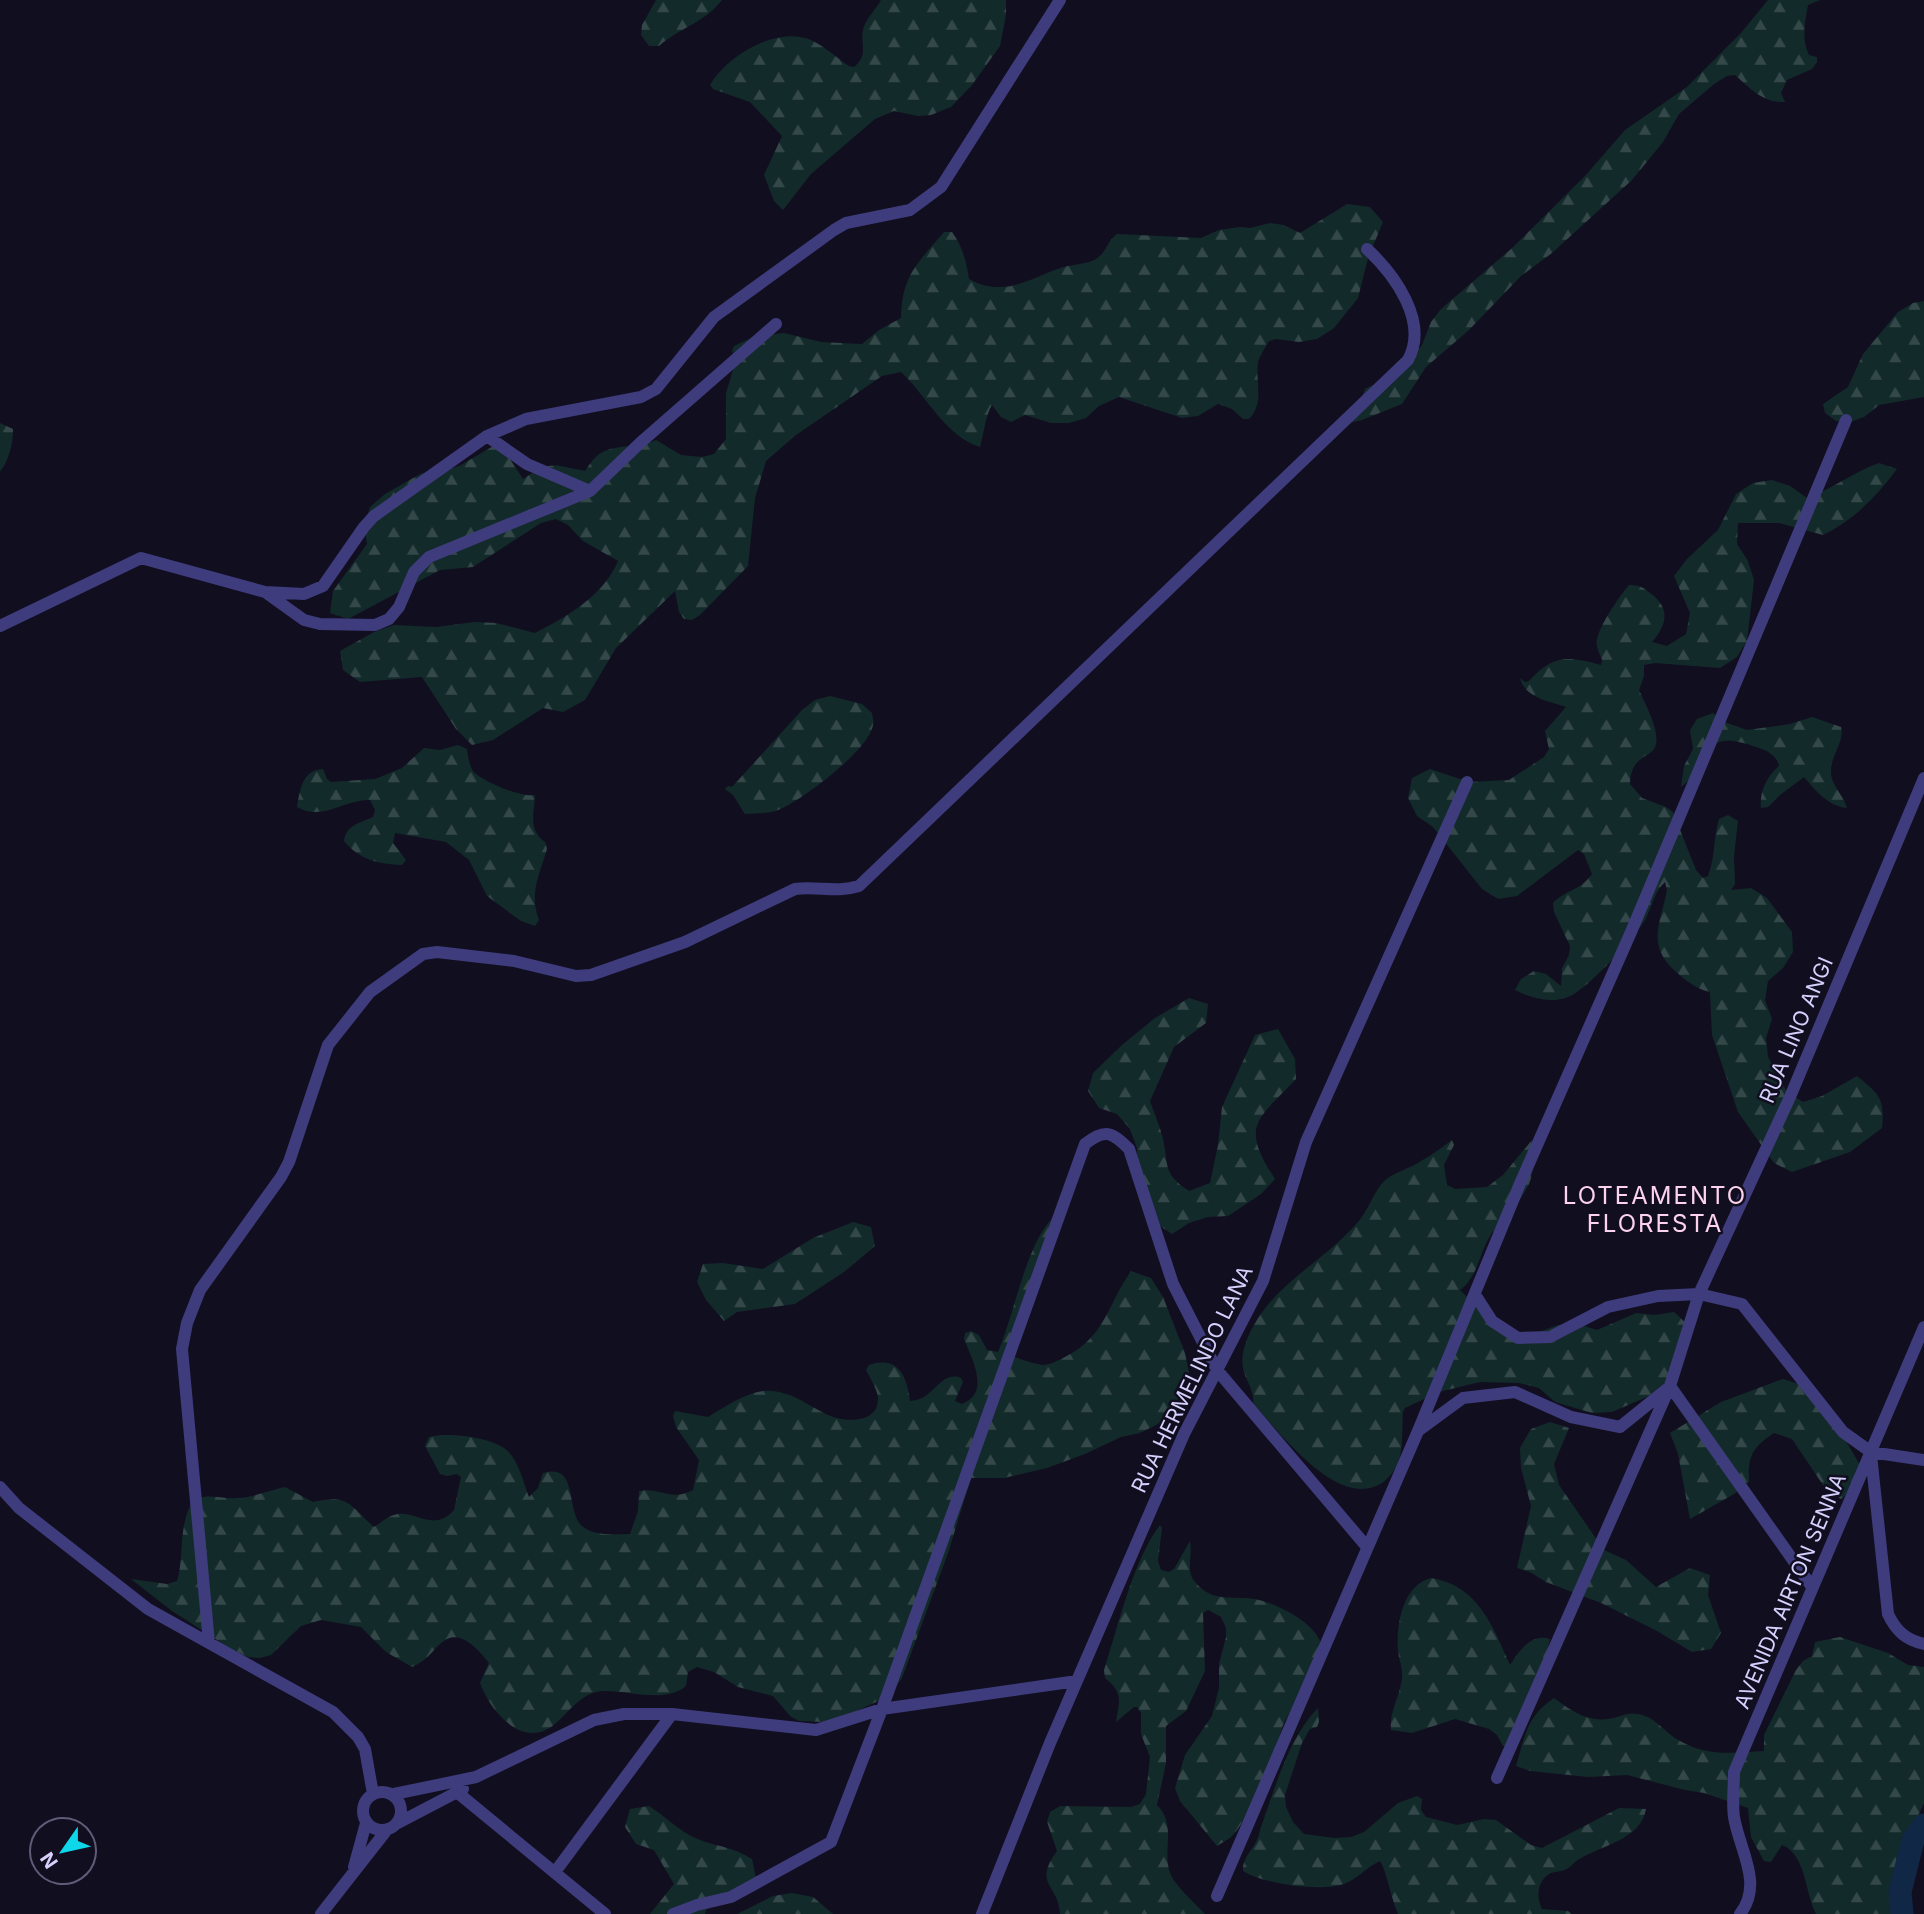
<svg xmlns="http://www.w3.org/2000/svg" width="1924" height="1914" viewBox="0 0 1924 1914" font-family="Inter,sans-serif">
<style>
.forest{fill:url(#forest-firs)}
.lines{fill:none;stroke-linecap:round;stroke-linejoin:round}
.river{stroke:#112746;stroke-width:23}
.street{stroke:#3e3c7c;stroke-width:12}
.labels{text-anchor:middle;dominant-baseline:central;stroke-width:5;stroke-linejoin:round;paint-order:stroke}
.street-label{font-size:21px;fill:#d5d0fc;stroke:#110e20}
.quarter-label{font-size:24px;letter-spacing:2px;fill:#fcd2ed;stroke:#110e20}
</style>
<defs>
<pattern id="forest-firs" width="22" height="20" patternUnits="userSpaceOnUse" patternTransform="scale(1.75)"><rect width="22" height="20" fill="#122a29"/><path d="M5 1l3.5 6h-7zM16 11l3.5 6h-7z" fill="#344849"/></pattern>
</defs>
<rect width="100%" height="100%" fill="#110e20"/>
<!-- forest -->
<path class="forest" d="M656,0H722C704,23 681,27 659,46H649L641,35L642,25Z
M881,0H1006V15L1000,46L972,85L951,107L931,115L918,116L894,111L875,119L811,174L783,210L774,201L764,175L782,136L750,102L713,89L710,85C727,56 778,24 813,41C825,47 837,58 849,66L854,67C869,55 860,44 863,30C865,20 876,9 881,0Z
M1768,0H1820L1808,5C1805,22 1801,39 1809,55L1817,57V62L1812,69L1787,80L1781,93L1785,102C1763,103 1751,89 1735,75L1727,76L1714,84L1679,114L1663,142L1632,180L1552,253L1521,276L1469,330L1426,367L1402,404L1362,420L1349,423L1357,411L1365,389L1390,376L1412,359L1422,345L1431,322L1441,309L1511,249L1585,176L1625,130L1687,87L1741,33Z
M1347,204L1370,207L1383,222L1368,258L1358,298L1334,328L1317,339L1299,342L1276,339L1269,341C1265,348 1260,355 1258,362C1255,382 1265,403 1249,419H1243L1232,409L1218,404L1198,416L1182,418L1119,397L1099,406L1086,418L1069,423H1051L1025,415L1011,422L1001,417L992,405C985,416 984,434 980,447C946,437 926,395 901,372L882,376L796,435L766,461L755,498L748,566L700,615L692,620L684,619L679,612L675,591L616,648L585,700L563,712L543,708L493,740L472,745L456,729L422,677L360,682L343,670L340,651L374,632L394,625L436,627L475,622L496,623L535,633C568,616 603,596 618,561L583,541L568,525L556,519L541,523L473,567L440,570L348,619L330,613L333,591L367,544L364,526L370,507L385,494L422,473L441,472L461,465L495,445L510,459L523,479C552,460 552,465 585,471C590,464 596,454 605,451C621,444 640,448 656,440L681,455L702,457L714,454L726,439V393L736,360L732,351L734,346L753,337L784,333L821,342L862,344L879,330L901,318C902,275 917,264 944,232H952C963,247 966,261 969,279C1005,299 1031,277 1064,267C1074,264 1088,264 1096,259C1107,252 1107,241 1117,234L1201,238L1219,230L1240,227L1250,228L1270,223L1284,225L1300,233Z
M1924,301V397L1879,405L1864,417L1850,422L1836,421L1825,413L1823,404L1848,387L1863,354L1898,312L1913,303Z
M0,423L13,429C13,446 9,458 0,472Z
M1879,463L1897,469C1877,496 1854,520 1823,535L1779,523H1738L1737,544L1748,561L1754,580L1747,641L1737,657L1720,668L1655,663L1644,665V676L1639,690C1645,704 1659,728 1656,744C1653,759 1631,753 1630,784L1642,798L1666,807L1673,812L1696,870L1703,878L1708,876C1716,854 1713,839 1719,819L1728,815L1738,821L1734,856L1735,884L1731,890L1751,888L1767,898L1792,932L1793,952L1783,968L1768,981L1765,1000L1772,1019L1766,1038L1768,1057L1787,1092L1803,1102L1822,1096L1857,1076C1879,1094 1885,1098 1882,1128L1850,1152L1792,1172L1774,1163L1738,1112L1712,1035L1710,992C1697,989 1686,981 1676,972C1646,944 1660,926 1667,890L1665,882C1654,892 1652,907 1645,920C1634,938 1587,990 1568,997C1550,1004 1531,998 1515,990L1521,979L1534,971L1546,974L1561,986L1562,968L1569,955L1570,946L1554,912L1553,903C1565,890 1580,891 1592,874L1584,854L1578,850L1517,896L1498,899L1482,889L1433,827L1417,816L1408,798L1412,778L1430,769L1469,782L1509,780L1544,757L1549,749L1545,731L1566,707C1549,701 1525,698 1520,678L1525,682L1529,681C1553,654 1568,656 1601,665L1602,660C1600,654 1595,646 1597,639C1601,623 1619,597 1629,585C1639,585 1643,587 1650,593C1671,608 1667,625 1652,642L1667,646L1686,634L1690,613L1674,576L1687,559L1718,530L1736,494L1753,483L1772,480L1790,486L1807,498C1833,489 1853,472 1879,463Z
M830,696L862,704L872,713C872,716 874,720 873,724C872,748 800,802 778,810C768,814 755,813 745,814L733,795L725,789L728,786L732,787L802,710L815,700Z
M1713,713L1727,723L1747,730L1790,724L1812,717L1841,727C1845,742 1830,756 1831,772C1831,786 1844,795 1847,808C1828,806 1816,791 1804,777L1780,795L1768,807L1761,808C1759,792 1767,776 1779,766C1777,755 1766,750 1756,747C1697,727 1717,760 1681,787L1684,766L1693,749L1690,730L1697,719Z
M458,745L467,749C468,756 469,765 473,771C481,781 522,798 535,795C534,814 528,830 545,842L547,849C539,876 529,893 539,920L535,926L521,921L487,896L469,860L446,842L395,833L393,843L406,860L402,865C378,864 360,860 344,841C346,825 360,823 373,817L375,810L370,800C344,799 323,822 297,807C300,790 302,770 323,769L327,779L331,782L375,779L402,768L424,748L440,750Z
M1189,998L1208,1004L1206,1023L1174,1047L1150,1101C1154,1113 1160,1126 1163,1139C1169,1166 1162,1173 1189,1191L1210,1183L1218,1145L1222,1107L1255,1035L1278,1029L1295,1059L1296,1079C1258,1120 1239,1124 1275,1179L1261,1194L1228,1216L1208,1217L1189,1223L1172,1234L1157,1224L1136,1169L1137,1148L1130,1129L1117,1114L1099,1108L1088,1091L1093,1073L1122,1045L1155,1018Z
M1452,1140L1454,1145L1444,1165L1447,1185L1455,1189L1487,1187L1503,1175L1532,1140C1533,1155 1535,1170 1529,1184C1520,1203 1504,1217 1492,1233C1479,1251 1479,1276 1460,1290L1503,1332H1539L1558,1325L1578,1324L1597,1330L1636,1313L1655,1315L1674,1312L1689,1326L1666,1382L1649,1396L1612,1412L1592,1413L1555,1402L1539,1388L1519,1383L1480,1382L1439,1392L1405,1408L1403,1412C1402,1427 1403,1447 1399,1461C1396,1469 1389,1478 1382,1483C1338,1511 1281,1433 1253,1404C1256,1383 1234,1375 1246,1342C1268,1285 1320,1266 1358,1222C1369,1210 1375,1187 1388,1178C1398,1171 1411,1168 1421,1161C1432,1155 1442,1147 1452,1140Z
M1053,1218L1011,1356C1021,1359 1032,1364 1043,1365C1049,1365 1057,1361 1063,1358C1106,1337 1106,1307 1131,1271L1151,1278L1163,1297L1185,1353L1189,1372L1174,1408L1160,1423L1140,1433L1121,1437L1085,1454L1047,1468L1004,1478H971L948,1553L902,1678L889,1696L848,1715L823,1722L799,1721L790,1716L773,1696L738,1687L714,1672L697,1667L688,1672L686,1686C665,1704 629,1690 603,1691C582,1692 570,1711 555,1724C523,1751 490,1711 480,1683L489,1663C481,1653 464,1631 447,1639C434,1646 431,1659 412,1667L386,1652L361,1627L321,1620L301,1626L271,1655L260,1658L248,1657L231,1649L172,1611L131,1579L167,1584L177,1581C183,1561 180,1541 185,1521C193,1485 214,1500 237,1498C252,1498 270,1490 285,1487L313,1502C349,1494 348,1504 374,1527C380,1523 387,1517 394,1515C413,1508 433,1534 454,1510L461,1477L457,1474L447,1476L440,1474L425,1446L429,1437C449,1432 487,1437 504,1448C518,1457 523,1482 529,1497L538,1488L543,1473C579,1462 565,1510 582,1526C595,1537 614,1534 630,1534L638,1511L639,1491C661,1487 670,1502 693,1490L699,1460L676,1427L673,1416L675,1411L708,1417C727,1406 750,1389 772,1391C797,1393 814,1411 836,1418C852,1422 878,1421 878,1399C878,1390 870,1378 866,1370L869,1365C899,1355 907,1377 910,1401C914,1400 918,1400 922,1398C936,1391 944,1371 961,1378L963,1382L955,1401L962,1404C991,1393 972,1359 964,1339L965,1333L971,1331L979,1335L987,1350L998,1352C1014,1316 1026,1243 1053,1218Z
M853,1222L871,1227L875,1246L844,1272L795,1304L737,1312L724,1321L706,1300L697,1282L703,1264L723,1263L763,1269L813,1238Z
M1783,1379L1802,1385L1840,1431L1860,1465L1859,1486L1841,1499L1825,1488L1792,1439L1774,1433C1752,1448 1748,1455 1749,1482L1734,1494L1690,1519L1678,1454L1670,1433L1721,1402Z
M1550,1422L1569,1428L1554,1464L1559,1485L1604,1550L1626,1560L1656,1587L1690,1568L1710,1575L1708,1595L1721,1633L1711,1649L1692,1652L1657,1631L1601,1603L1546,1582L1530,1572L1517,1568L1531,1506L1521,1468L1520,1448L1531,1429Z
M1160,1525L1162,1528L1158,1561L1161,1570L1169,1572L1174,1569L1190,1541C1193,1555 1185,1571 1195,1582C1214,1605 1236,1594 1259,1600C1280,1605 1323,1626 1322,1651C1320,1683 1290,1703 1281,1731C1273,1757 1250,1819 1231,1837C1227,1840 1222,1843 1217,1846L1180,1801L1175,1788L1185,1755L1212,1716L1219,1688V1664L1226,1637V1628L1221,1617L1208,1610L1203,1613L1205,1671L1186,1711L1166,1726V1763L1157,1805C1177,1825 1162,1849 1170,1873C1174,1885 1196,1904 1205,1914H1060C1059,1884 1032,1885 1057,1851L1047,1822L1050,1812L1060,1806L1131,1807L1140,1804L1146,1794L1150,1757L1141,1734V1713L1137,1707H1134L1116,1722C1119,1701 1124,1693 1105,1678L1104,1670C1118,1627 1133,1560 1160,1525Z
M1431,1578C1478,1585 1493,1627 1510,1665C1519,1651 1531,1633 1550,1639L1547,1653L1508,1746H1503L1497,1735L1489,1729L1455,1719L1412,1733L1391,1730C1389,1711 1400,1697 1402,1678C1403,1669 1399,1660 1398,1651C1396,1624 1403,1585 1431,1578Z
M1840,1637L1888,1653L1908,1665L1924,1667V1803L1908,1838L1898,1877L1897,1914H1816C1805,1893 1806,1854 1782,1845L1771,1862L1764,1861L1751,1837L1748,1808L1704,1793L1685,1790L1627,1775L1588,1777L1530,1771L1516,1766C1525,1736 1526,1717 1554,1698C1570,1710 1587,1722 1608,1719C1624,1717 1627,1710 1645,1716C1655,1719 1666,1732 1675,1738C1704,1757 1732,1753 1764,1751V1735L1796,1670L1803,1661L1812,1656L1815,1642Z
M1318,1708L1319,1722L1317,1727L1310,1729L1302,1743L1285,1795L1286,1807L1293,1822L1304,1834L1334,1838L1351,1837L1364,1832L1398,1803L1417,1796L1422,1799L1421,1810L1426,1817L1457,1825L1484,1819L1496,1820L1531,1845L1542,1848L1619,1808L1646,1809C1641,1840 1601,1845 1578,1860C1573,1863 1570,1868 1565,1870C1560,1872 1554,1871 1549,1874C1537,1882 1536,1897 1542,1909L1568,1911L1572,1914H1398C1392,1901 1386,1870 1380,1861C1367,1867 1356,1880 1344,1884C1321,1892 1263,1884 1243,1871C1242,1855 1257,1849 1260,1830C1275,1789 1287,1740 1318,1708Z
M649,1806C665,1816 678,1830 695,1838C716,1847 732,1846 752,1859L756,1878L706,1910L705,1914H650L674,1884L654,1850L636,1844L625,1827L630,1809Z
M792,1893L813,1897L833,1914H737L773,1896Z"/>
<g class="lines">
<!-- river -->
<path class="river" d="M1902,1914L1900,1892L1913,1840L1924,1825"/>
<!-- street -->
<path class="street" d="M487,436L527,464L590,491
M265,592L304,620L320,624L375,625L389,619L399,607L414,572L429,557L590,491L640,443L776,324
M0,626L141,558L265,592L304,594L323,586L364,527L374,516L487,436L526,419L641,397L656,389L714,317L834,230L846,223L910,210L941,187L1060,0
M1476,1296L1492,1321L1518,1338L1550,1337L1608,1307L1658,1296L1699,1294L1742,1304L1843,1432L1871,1452L1924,1460
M1670,1386L1812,1587
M1418,1431L1519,1186L1631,932L1846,420
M1871,1455L1888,1614C1896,1631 1906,1640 1924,1644
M0,1487L19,1508L148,1609L333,1712L358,1737L365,1749L373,1794
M209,1643L182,1349L187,1323L200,1290L281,1177L289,1162L328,1045L370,992L423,954L437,952L514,961L576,976L591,975L685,942L795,889C817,886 837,893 859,886L1408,360C1429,322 1395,275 1367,249
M1497,1778L1670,1386L1699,1294L1790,1097L1924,778
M363 1811a19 19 0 1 1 38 0a19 19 0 1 1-38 0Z
M458,1793L605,1914
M394,1794L476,1777L594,1720L624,1714H672
M398,1823L463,1789
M354,1867L366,1823
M555,1872L672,1714L816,1730L882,1709L1077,1681
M1217,1896L1418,1431L1463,1398L1515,1392L1571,1417L1620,1427L1667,1389
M321,1914L386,1831
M673,1914L697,1905L731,1897L831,1842L882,1709L1085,1144C1105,1128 1112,1132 1129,1149L1173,1284L1217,1370L1367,1547
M982,1914L1050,1743L1184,1434L1263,1281L1306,1142L1467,782
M1740,1914C1764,1884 1739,1849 1734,1817C1732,1803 1734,1787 1734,1772L1924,1327"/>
</g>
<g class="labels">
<!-- street labels -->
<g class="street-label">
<text transform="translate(1796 1030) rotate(-67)">RUA LINO ANGI</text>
<text transform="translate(1192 1379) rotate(-64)">RUA HERMELINDO LANA</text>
<text transform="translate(1790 1591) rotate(-67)">AVENIDA AIRTON SENNA</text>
</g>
<!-- quarter labels -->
<g class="quarter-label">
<text x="1655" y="1195">LOTEAMENTO<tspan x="1655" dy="28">FLORESTA</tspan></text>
</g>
</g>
<!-- north arrow -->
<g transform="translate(63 1851) rotate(236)"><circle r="33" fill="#110e20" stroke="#5f5c78" stroke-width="2"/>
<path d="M0-5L12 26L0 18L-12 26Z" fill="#0ed7ea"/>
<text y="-10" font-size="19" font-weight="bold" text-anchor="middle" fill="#d5d0fc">N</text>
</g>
</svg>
